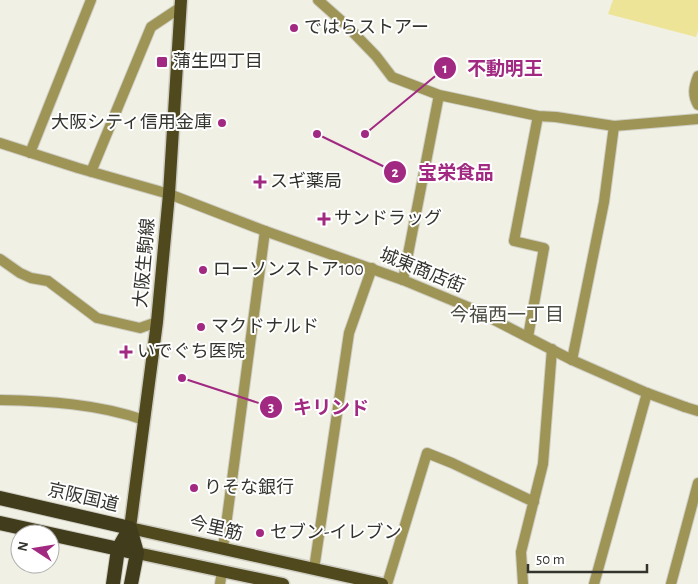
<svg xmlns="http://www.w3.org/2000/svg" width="698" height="584" viewBox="0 0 698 584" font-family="'Alegreya Sans','Noto Sans JP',sans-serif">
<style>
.green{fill:#eee497}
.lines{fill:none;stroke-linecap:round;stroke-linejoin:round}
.pedestrian-casing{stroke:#cfcec4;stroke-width:12}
.minor-casing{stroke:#cfcec4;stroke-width:12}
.tertiary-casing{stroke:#cfcec4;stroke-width:12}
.primary-casing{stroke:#cfcec4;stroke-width:15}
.trunk-casing{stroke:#cfcec4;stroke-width:16}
.pedestrian{stroke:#9d9456;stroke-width:10}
.minor{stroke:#9d9456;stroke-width:10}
.tertiary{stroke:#9d9456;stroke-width:10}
.primary{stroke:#4f491d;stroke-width:12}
.trunk{stroke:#413c1b;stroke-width:14}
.poi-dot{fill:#a12982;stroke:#fff;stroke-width:2}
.labels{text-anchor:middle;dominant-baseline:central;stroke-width:4;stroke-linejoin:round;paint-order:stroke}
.poi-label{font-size:18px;fill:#34342f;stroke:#fff;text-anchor:start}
.street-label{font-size:18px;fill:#34342f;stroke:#fff}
.neighbourhood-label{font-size:19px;fill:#4d4c43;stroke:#fff}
.leader{fill:none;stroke:#a12982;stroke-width:2}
.callout-dot{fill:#a12982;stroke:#fff;stroke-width:2}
.mark-label{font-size:15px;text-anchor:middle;font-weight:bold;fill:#fff}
.callout-label{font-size:19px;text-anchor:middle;font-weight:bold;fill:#a12982;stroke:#fff;stroke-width:4;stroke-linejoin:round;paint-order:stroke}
</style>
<rect width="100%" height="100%" fill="#f1f0e5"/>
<!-- green -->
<path class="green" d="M613,0H698V30L696,37L608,14Z"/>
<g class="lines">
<defs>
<path id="pedestrian" d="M169,194L265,231L403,280L473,309L572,360L647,393L685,407"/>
<path id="minor" d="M318,0L345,24L376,56L392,77L439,95L538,116L556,117L614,126L698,119
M0,143L78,168L169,194
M30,153L91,0
M91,172L151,27L181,7
M0,259L20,273L31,278L48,281L97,318L140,328L157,322
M403,280L439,95
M528,337L544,248L514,241L538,116
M572,360L604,202L614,126
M0,400C48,401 98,404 144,420
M685,407L698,411
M223,548L265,231
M314,569L349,333L372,268
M220,584L222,571
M387,584L427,453L452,463L534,502
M523,584L521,552L543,464L552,349
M594,584L647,393
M671,584L698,483"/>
<path id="tertiary" d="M698,76C694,86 692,95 698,105"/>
<path id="primary" d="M181,0L169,194L157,322L130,528L382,584
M137,553L283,584"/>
<path id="trunk" d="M0,498L130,528
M0,523L137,553
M130,528L137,553L131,584
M113,584L118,549L130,528"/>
</defs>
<!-- pedestrian casing -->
<use href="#pedestrian" class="pedestrian-casing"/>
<!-- minor casing -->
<use href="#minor" class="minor-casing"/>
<!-- tertiary casing -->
<use href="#tertiary" class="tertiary-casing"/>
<!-- primary casing -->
<use href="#primary" class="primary-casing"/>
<!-- trunk casing -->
<use href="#trunk" class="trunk-casing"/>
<!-- pedestrian -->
<use href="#pedestrian" class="pedestrian"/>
<!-- minor -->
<use href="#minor" class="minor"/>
<!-- tertiary -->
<use href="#tertiary" class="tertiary"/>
<!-- primary -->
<use href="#primary" class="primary"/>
<!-- trunk -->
<use href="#trunk" class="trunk"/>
</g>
<!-- markers -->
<g class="poi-dot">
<circle cx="294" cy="28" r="5"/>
<rect x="156" y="56" width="12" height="12" rx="2.5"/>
<circle cx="222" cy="123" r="5"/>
<path d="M257.5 174.5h5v5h5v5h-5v5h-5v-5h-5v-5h5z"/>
<path d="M321.5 211.5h5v5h5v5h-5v5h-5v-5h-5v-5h5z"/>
<circle cx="203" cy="270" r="5"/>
<circle cx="201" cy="327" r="5"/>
<path d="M123.5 344.5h5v5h5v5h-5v5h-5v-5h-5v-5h5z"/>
<circle cx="194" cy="488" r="5"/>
<circle cx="260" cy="533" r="5"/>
</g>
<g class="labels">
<!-- poi labels -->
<g class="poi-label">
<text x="304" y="28">ではらストアー</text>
<text x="173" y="62">蒲生四丁目</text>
<text x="212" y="123" text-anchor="end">大阪シティ信用金庫</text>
<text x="270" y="182">スギ薬局</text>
<text x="334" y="219">サンドラッグ</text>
<text x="213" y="270">ローソンストア100</text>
<text x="211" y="327">マクドナルド</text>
<text x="137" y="352">いでぐち医院</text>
<text x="204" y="488">りそな銀行</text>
<text x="270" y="533">セブン-イレブン</text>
</g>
<!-- street labels -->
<g class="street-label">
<text transform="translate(145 263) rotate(-85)">大阪生駒線</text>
<text transform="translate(422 271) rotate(22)">城東商店街</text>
<text transform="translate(83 498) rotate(13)">京阪国道</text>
<text transform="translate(216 529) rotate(13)">今里筋</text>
</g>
<!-- neighbourhood labels -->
<g class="neighbourhood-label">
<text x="507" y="315">今福西一丁目</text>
</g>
</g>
<!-- callouts -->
<path class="leader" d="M365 134L445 68M317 134L395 172M182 378L271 407"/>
<g class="callout-dot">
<circle cx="365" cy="134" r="5"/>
<circle cx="317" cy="134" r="5"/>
<circle cx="182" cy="378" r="5"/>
<circle cx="445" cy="68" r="12"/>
<circle cx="395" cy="172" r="12"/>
<circle cx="271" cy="407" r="12"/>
</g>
<g class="mark-label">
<text x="445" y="73">1</text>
<text x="395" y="177">2</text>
<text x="271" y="412">3</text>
</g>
<g class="callout-label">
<text x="505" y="75">不動明王</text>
<text x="456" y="179">宝栄食品</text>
<text x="331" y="414">キリンド</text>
</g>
<!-- north arrow -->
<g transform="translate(35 549) rotate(282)"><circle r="24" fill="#ffffff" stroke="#aeaeac"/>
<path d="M0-4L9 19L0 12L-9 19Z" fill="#a12982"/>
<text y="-8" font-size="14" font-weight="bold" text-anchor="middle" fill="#34342f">N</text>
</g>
<!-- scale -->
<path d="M528 564v8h119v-8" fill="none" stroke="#34342f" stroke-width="2.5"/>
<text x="536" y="564" font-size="15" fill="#34342f" stroke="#ffffff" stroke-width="4" paint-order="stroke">50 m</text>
</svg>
